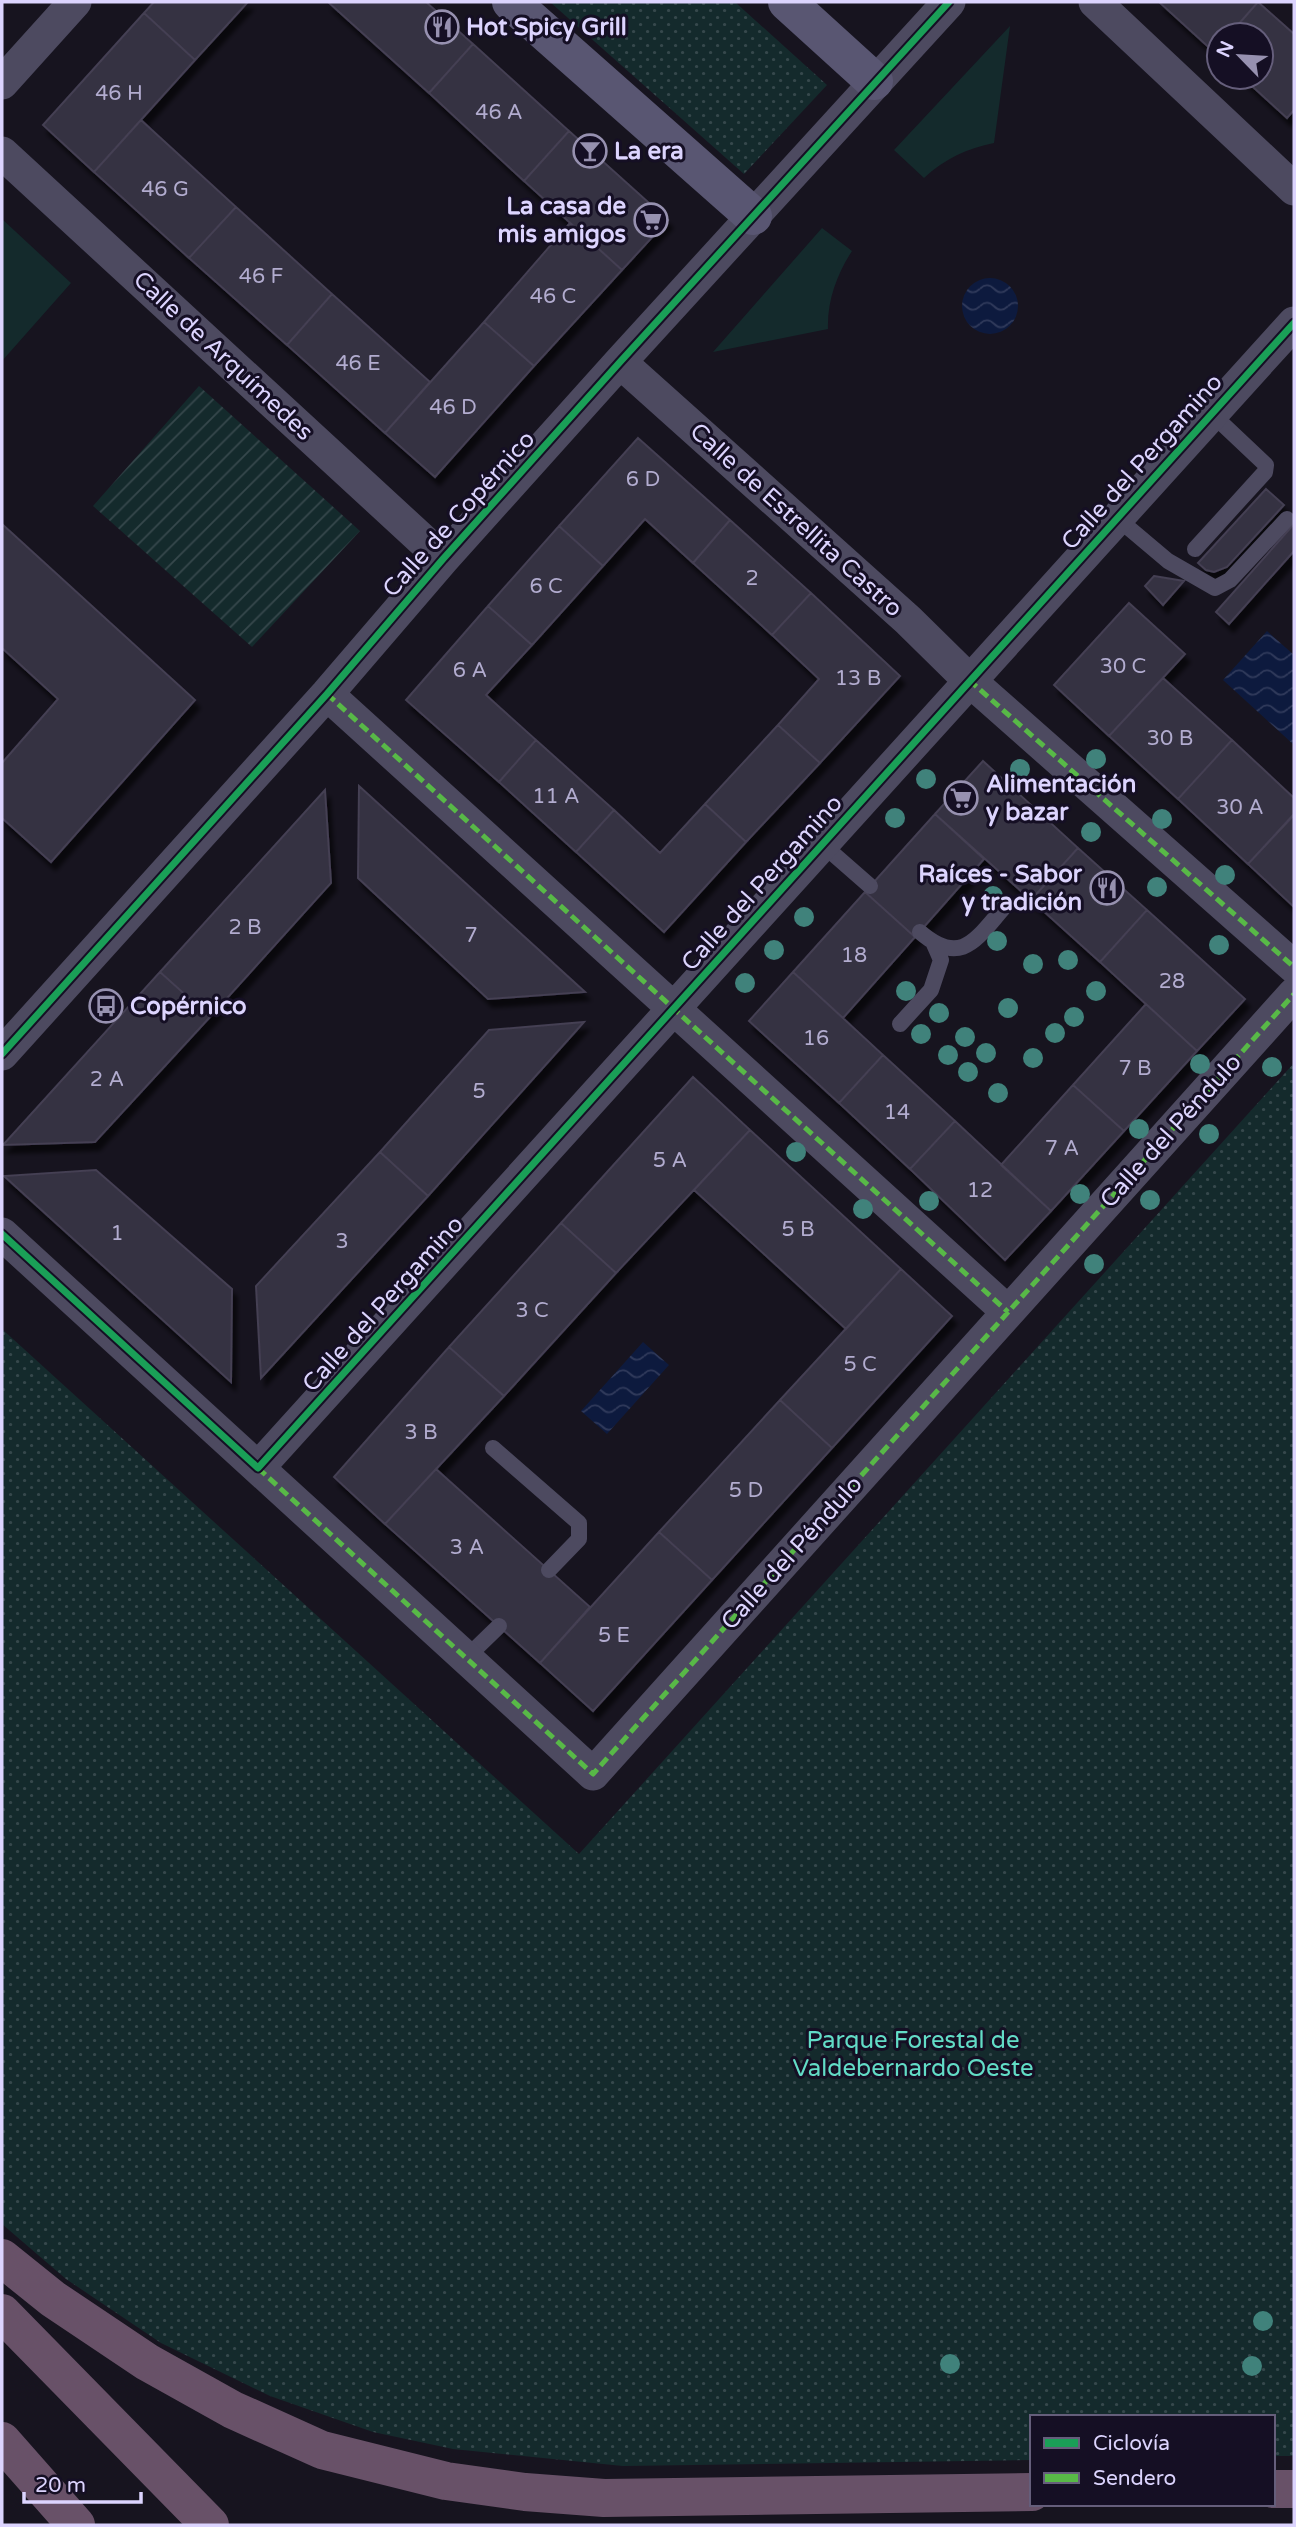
<svg xmlns="http://www.w3.org/2000/svg" width="1296" height="2527" viewBox="0 0 1296 2527" font-family="'Varela Round',sans-serif">
<style>
.grass{fill:#142a2c}
.park{fill:url(#park-dots)}
.garden{fill:url(#garden-furrows)}
.water{fill:url(#water-waves)}
.building{fill:#363242;stroke:#443f53;stroke-width:2;filter:url(#shadow)}
.lines{fill:none;stroke-linecap:round;stroke-linejoin:round}
.lane{stroke:#4d4a60;stroke-width:16}
.street{stroke:#4d4a60;stroke-width:33}
.secondary{stroke:#595672;stroke-width:38}
.highway{stroke:#685168;stroke-width:38}
.quiet{stroke:#58b947;stroke-width:5;stroke-dasharray:10 5;stroke-linecap:butt}
.cycleway-casing{stroke:#150f24;stroke-width:11}
.cycleway{stroke:#1a9f57;stroke-width:7}
.tree{fill:#40827b}
.labels{text-anchor:middle;dominant-baseline:central;stroke-width:6;stroke-linejoin:round;paint-order:stroke}
.number-label{font-size:21px;fill:#b2accf}
.poi-label{font-size:24px;font-weight:bold;fill:#dcd4fe;stroke:#150f24;text-anchor:start}
.street-label{font-size:24px;fill:#dcd4fe;stroke:#150f24}
.park-label{font-size:24px;fill:#62dcc6;stroke:#150f24}
</style>
<defs>
<pattern id="park-dots" width="8" height="8" patternUnits="userSpaceOnUse" patternTransform="scale(1.75)"><rect width="8" height="8" fill="#142a2c"/><path d="M2 2h.1M6 6h.1" fill="none" stroke="#36484c" stroke-width="1.8" stroke-linecap="round"/></pattern>
<pattern id="garden-furrows" width="10" height="10" patternUnits="userSpaceOnUse" patternTransform="scale(1.75)"><rect width="10" height="10" fill="#142a2c"/><path d="M-1 1l2-2M0 10L10 0M9 11l2-2" fill="none" stroke="#36484c"/></pattern>
<pattern id="water-waves" width="16" height="10" patternUnits="userSpaceOnUse" patternTransform="scale(1.75)"><rect width="16" height="10" fill="#0d1a3e"/><path d="M0 5q4-4 8 0t8 0" fill="none" stroke="#303a5b"/></pattern>
<filter id="shadow"><feDropShadow dx="4.5" dy="8" stdDeviation="2" flood-color="#0009"/></filter>
</defs>
<rect width="100%" height="100%" fill="#17141f"/>
<!-- grass -->
<path class="grass" d="M1010,26L994,143C968,148 944,159 924,178L894,150Z
M2,219L71,283L2,361Z
M822,228L852,251C837,274 827,301 828,329L713,352Z"/>
<!-- park -->
<path class="park" d="M550,2H735L827,85L744,174Z
M1294,1063V2456H1273V2417H1032V2460L623,2466L453,2449L373,2432L270,2396L161,2343L66,2279L2,2224V1329L579,1854Z"/>
<!-- garden -->
<path class="garden" d="M199,386L360,531L252,647L93,506Z"/>
<!-- water -->
<path class="water" d="M962 306a28 28 0 1 1 56 0a28 28 0 1 1-56 0Z
M1267,631L1294,655V745L1223,680Z
M643,1342L669,1365L607,1434L581,1411Z"/>
<!-- building -->
<path class="building" d="M154,2H248L195,60L144,13Z
M328,2H426L473,44L429,93Z
M1159,2H1258L1229,35H1219V46L1214,52Z
M1258,2L1294,34V110L1287,118L1242,77H1261V35H1229Z
M144,13L195,60L94,172L43,125Z
M473,44L569,131L524,181L429,93Z
M141,120L236,207L189,258L94,172Z
M569,131L668,220L622,270L524,181Z
M236,207L332,294L287,345L189,258Z
M570,223L622,270L534,366L484,322Z
M332,294L430,382L385,433L287,345Z
M484,322L534,366L435,477L385,433Z
M638,438L730,520L693,563L645,519L603,566L559,526Z
M1266,489L1284,505L1227,567L1214,572L1206,570L1198,563Z
M730,520L811,593L772,635L693,563Z
M2,524L195,700L51,862L2,818V763L58,699L2,648Z
M1294,524V551L1229,624L1216,612Z
M559,526L603,566L532,645L488,606Z
M1154,576L1184,581L1163,605L1145,586Z
M811,593L900,676L820,763L778,725L819,679L772,635Z
M1129,603L1185,654L1109,736L1054,685Z
M488,606L532,645L486,695L536,740L499,782L406,700Z
M1163,678L1232,740L1178,799L1109,736Z
M778,725L820,763L746,842L705,804Z
M536,740L614,810L576,852L499,782Z
M1232,740L1294,798V814L1248,864L1178,799Z
M983,761L1078,848L1031,900L935,814Z
M359,786L585,992L488,999L358,878Z
M325,790L331,883L210,1017L160,972Z
M705,804L746,842L664,932L576,852L614,810L660,853Z
M935,814L984,859L915,937L865,892Z
M1294,815V907L1248,864Z
M1078,848L1147,910L1100,962L1031,900Z
M865,892L915,937L843,1018L793,972Z
M1147,910L1245,999L1197,1051L1100,962Z
M160,972L210,1017L95,1142L3,1145Z
M793,972L883,1055L839,1103L749,1021Z
M1146,1004L1197,1051L1124,1131L1073,1085Z
M584,1022L428,1196L380,1152L489,1030Z
M883,1055L955,1121L910,1169L839,1103Z
M693,1077L750,1130L616,1273L561,1223Z
M1073,1085L1124,1131L1051,1211L1001,1165Z
M955,1121L1051,1211L1005,1260L910,1169Z
M750,1130L901,1269L846,1329L694,1190Z
M380,1152L428,1196L261,1378L256,1286Z
M96,1170L232,1289L231,1382L4,1176Z
M561,1223L616,1273L504,1396L449,1347Z
M901,1269L952,1316L832,1448L780,1400Z
M449,1347L504,1396L385,1524L334,1477Z
M780,1400L832,1448L712,1580L659,1532Z
M436,1469L590,1607L540,1663L385,1524Z
M659,1532L712,1580L593,1711L540,1663Z"/>
<g class="lines">
<!-- lane -->
<path class="lane" d="M1117,518L1168,561L1215,588L1230,580L1287,519
M1195,549L1265,472L1266,465L1212,414
M822,844L870,886
M920,932C963,969 978,936 1007,904
M900,1024L931,990L941,960L934,944
M493,1448L579,1523V1539L549,1570
M466,1658L499,1626"/>
<!-- street -->
<path class="street" d="M1095,2L1294,189
M2,83L75,2
M2,153L443,559
M620,362L908,620L969,680L1294,967
M327,694L1008,1312
M2,1054L327,694L443,559L620,362L949,2
M2,1234L593,1774L1294,994
M258,1468L1294,323"/>
<!-- secondary -->
<path class="secondary" d="M511,2L753,216
M787,2L874,81"/>
<!-- highway -->
<path class="highway" d="M2,2258L53,2299L147,2362L233,2410L322,2450L446,2481L525,2492L604,2498L1032,2492
M2,2313L210,2525
M2,2441L76,2525
M1273,2489H1294"/>
<!-- quiet -->
<path class="quiet" d="M969,680L1294,967
M327,694L1008,1312
M258,1468L593,1774L1294,994"/>
<defs>
<path id="cycleway" d="M2,1054L327,694L443,559L620,362L949,2
M2,1234L258,1468L1294,323"/>
</defs>
<!-- cycleway casing -->
<use href="#cycleway" class="cycleway-casing"/>
<!-- cycleway -->
<use href="#cycleway" class="cycleway"/>
</g>
<!-- trees -->
<g class="tree">
<circle cx="1096" cy="759" r="10"/>
<circle cx="1020" cy="769" r="10"/>
<circle cx="926" cy="779" r="10"/>
<circle cx="895" cy="818" r="10"/>
<circle cx="1162" cy="819" r="10"/>
<circle cx="1091" cy="832" r="10"/>
<circle cx="1225" cy="875" r="10"/>
<circle cx="1157" cy="887" r="10"/>
<circle cx="993" cy="896" r="10"/>
<circle cx="804" cy="917" r="10"/>
<circle cx="997" cy="941" r="10"/>
<circle cx="1219" cy="945" r="10"/>
<circle cx="774" cy="950" r="10"/>
<circle cx="1068" cy="960" r="10"/>
<circle cx="1033" cy="964" r="10"/>
<circle cx="745" cy="983" r="10"/>
<circle cx="906" cy="991" r="10"/>
<circle cx="1096" cy="991" r="10"/>
<circle cx="1008" cy="1008" r="10"/>
<circle cx="939" cy="1013" r="10"/>
<circle cx="1074" cy="1017" r="10"/>
<circle cx="1055" cy="1033" r="10"/>
<circle cx="921" cy="1034" r="10"/>
<circle cx="965" cy="1037" r="10"/>
<circle cx="986" cy="1053" r="10"/>
<circle cx="948" cy="1055" r="10"/>
<circle cx="1033" cy="1058" r="10"/>
<circle cx="1200" cy="1064" r="10"/>
<circle cx="1272" cy="1067" r="10"/>
<circle cx="968" cy="1072" r="10"/>
<circle cx="998" cy="1093" r="10"/>
<circle cx="1139" cy="1129" r="10"/>
<circle cx="1209" cy="1134" r="10"/>
<circle cx="796" cy="1152" r="10"/>
<circle cx="1080" cy="1194" r="10"/>
<circle cx="1150" cy="1200" r="10"/>
<circle cx="929" cy="1201" r="10"/>
<circle cx="863" cy="1209" r="10"/>
<circle cx="1094" cy="1264" r="10"/>
<circle cx="1263" cy="2321" r="10"/>
<circle cx="950" cy="2364" r="10"/>
<circle cx="1252" cy="2366" r="10"/>
</g>
<!-- icons -->
<defs>
<symbol id="restaurant-ring" viewBox="-11 -11 22 22"><circle r="9.5" fill="#150f24" stroke="#9791b0" stroke-width="1.5"/><path d="M-5-6h1v4h1v-4h1v4h1v-4h1v5L-1.5 .5V6h-2V.5L-5-1ZM5-6V6H3V1.5H1.5Q1.5-4 5-6Z" fill="#9791b0"/></symbol>
<symbol id="bar-ring" viewBox="-11 -11 22 22"><circle r="9.5" fill="#150f24" stroke="#9791b0" stroke-width="1.5"/><path d="M-6-5H6L.8 .8V4.5H3.5V6h-7V4.5H-.8V.8Z" fill="#9791b0"/></symbol>
<symbol id="supermarket-ring" viewBox="-11 -11 22 22"><circle r="9.5" fill="#150f24" stroke="#9791b0" stroke-width="1.5"/><path d="M-6-5.5h2.5l.6 2H6L4.5 2H-2.5L-4.4-4H-6ZM-1.5 3.2a1.3 1.3 0 1 0 .1 0ZM3 3.2a1.3 1.3 0 1 0 .1 0Z" fill="#9791b0"/></symbol>
<symbol id="bus-ring" viewBox="-11 -11 22 22"><circle r="9.5" fill="#150f24" stroke="#9791b0" stroke-width="1.5"/><path d="M-5-6H5V4H4V6H2V4H-2V6H-4V4H-5ZM-3.5-4V0h7V-4ZM-3.5 1.2v1.5H-2V1.2ZM2 1.2v1.5H3.5V1.2Z" fill="#9791b0"/></symbol>
</defs>
<g fill-rule="evenodd">
<use href="#restaurant-ring" x="423" y="8" width="38" height="38"/>
<use href="#bar-ring" x="571" y="132" width="38" height="38"/>
<use href="#supermarket-ring" x="632" y="201" width="38" height="38"/>
<use href="#supermarket-ring" x="942" y="779" width="38" height="38"/>
<use href="#restaurant-ring" x="1088" y="869" width="38" height="38"/>
<use href="#bus-ring" x="87" y="987" width="38" height="38"/>
</g>
<g class="labels">
<!-- number labels -->
<g class="number-label">
<text x="119" y="93">46 H</text>
<text x="499" y="112">46 A</text>
<text x="165" y="189">46 G</text>
<text x="261" y="276">46 F</text>
<text x="553" y="296">46 C</text>
<text x="358" y="363">46 E</text>
<text x="453" y="407">46 D</text>
<text x="643" y="479">6 D</text>
<text x="752" y="578">2</text>
<text x="546" y="586">6 C</text>
<text x="1123" y="666">30 C</text>
<text x="470" y="670">6 A</text>
<text x="858" y="678">13 B</text>
<text x="1170" y="738">30 B</text>
<text x="556" y="796">11 A</text>
<text x="1240" y="807">30 A</text>
<text x="245" y="927">2 B</text>
<text x="471" y="935">7</text>
<text x="854" y="955">18</text>
<text x="1172" y="981">28</text>
<text x="816" y="1038">16</text>
<text x="1135" y="1068">7 B</text>
<text x="107" y="1079">2 A</text>
<text x="479" y="1091">5</text>
<text x="897" y="1112">14</text>
<text x="1062" y="1148">7 A</text>
<text x="670" y="1160">5 A</text>
<text x="980" y="1190">12</text>
<text x="798" y="1229">5 B</text>
<text x="117" y="1233">1</text>
<text x="342" y="1241">3</text>
<text x="532" y="1310">3 C</text>
<text x="860" y="1364">5 C</text>
<text x="421" y="1432">3 B</text>
<text x="746" y="1490">5 D</text>
<text x="467" y="1547">3 A</text>
<text x="614" y="1635">5 E</text>
</g>
<!-- poi labels -->
<g class="poi-label">
<text x="466" y="27">Hot Spicy Grill</text>
<text x="614" y="151">La era</text>
<text x="626" y="206" text-anchor="end">La casa de<tspan x="626" dy="28">mis amigos</tspan></text>
<text x="986" y="784">Alimentación<tspan x="986" dy="28">y bazar</tspan></text>
<text x="1082" y="874" text-anchor="end">Raíces - Sabor<tspan x="1082" dy="28">y tradición</tspan></text>
<text x="130" y="1006">Copérnico</text>
</g>
<!-- street labels -->
<g class="street-label">
<text transform="translate(223 356) rotate(43)">Calle de Arquímedes</text>
<text transform="translate(1142 462) rotate(-48)">Calle del Pergamino</text>
<text transform="translate(459 514) rotate(-48)">Calle de Copérnico</text>
<text transform="translate(796 520) rotate(42)">Calle de Estrellita Castro</text>
<text transform="translate(762 883) rotate(-48)">Calle del Pergamino</text>
<text transform="translate(1171 1131) rotate(-48)">Calle del Péndulo</text>
<text transform="translate(383 1304) rotate(-48)">Calle del Pergamino</text>
<text transform="translate(792 1553) rotate(-48)">Calle del Péndulo</text>
</g>
<!-- park labels -->
<g class="park-label">
<text x="913" y="2040">Parque Forestal de<tspan x="913" dy="28">Valdebernardo Oeste</tspan></text>
</g>
</g>
<!-- border -->
<rect width="1296" height="2527" fill="none" stroke="#dcd4fe" stroke-width="7"/>
<!-- legend -->
<rect x="1030" y="2415" width="245" height="91" fill="#150f24" stroke="#655e7b" stroke-width="2"/>
<rect x="1044" y="2438" width="35" height="10" fill="#1a9f57" stroke="#655e7b" stroke-width="2"/>
<text x="1093" y="2450" font-size="21" fill="#dcd4fe">Ciclovía</text>
<rect x="1044" y="2473" width="35" height="10" fill="#58b947" stroke="#655e7b" stroke-width="2"/>
<text x="1093" y="2485" font-size="21" fill="#dcd4fe">Sendero</text>
<!-- north arrow -->
<g transform="translate(1240 56) rotate(295)"><circle r="33" fill="#150f24" stroke="#655e7b" stroke-width="2"/>
<path d="M0-5L12 26L0 18L-12 26Z" fill="#9791b0"/>
<text y="-10" font-size="19" font-weight="bold" text-anchor="middle" fill="#dcd4fe">N</text>
</g>
<!-- scale -->
<path d="M24 2492v10h117v-10" fill="none" stroke="#dcd4fe" stroke-width="3.5"/>
<text x="35" y="2492" font-size="21" fill="#dcd4fe" stroke="#150f24" stroke-width="5" paint-order="stroke">20 m</text>
</svg>
